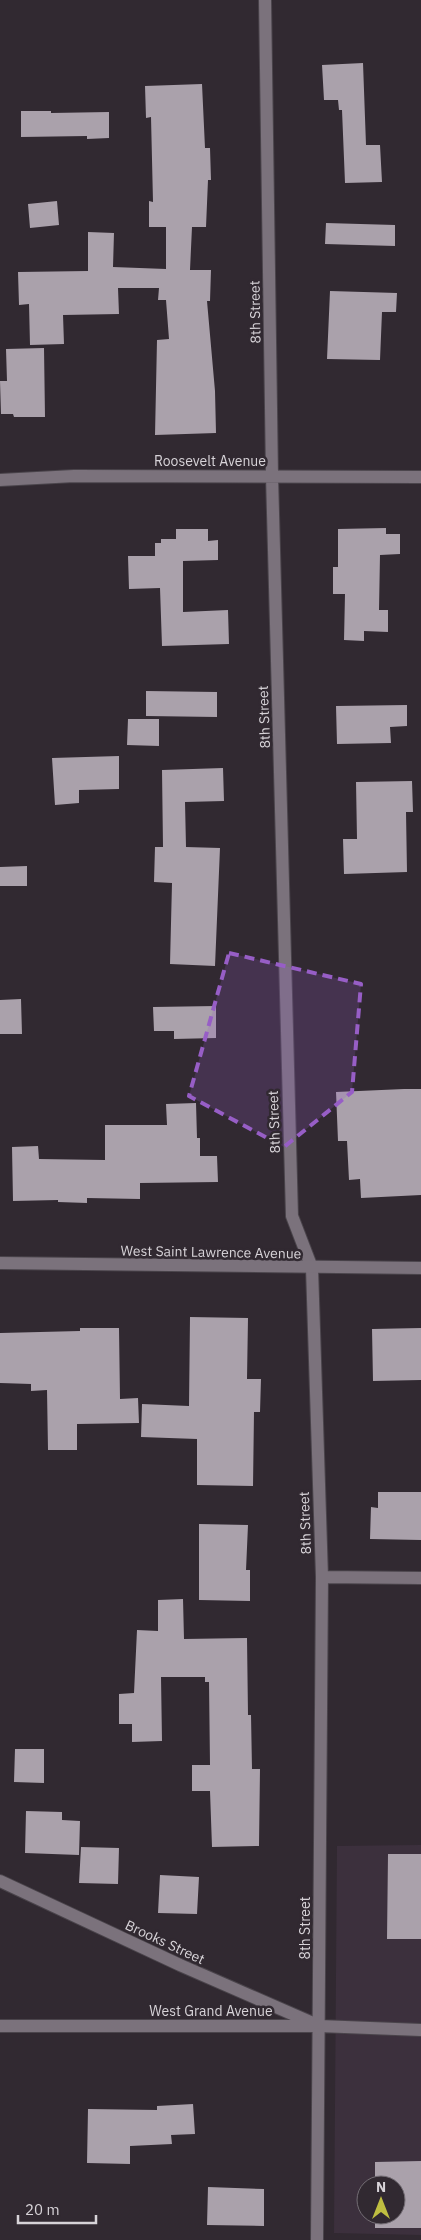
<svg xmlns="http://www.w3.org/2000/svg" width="421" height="2240" viewBox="0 0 421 2240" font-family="'IBM Plex Sans',sans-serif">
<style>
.built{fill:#3c303d;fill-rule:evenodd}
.building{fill:#aaa1ab}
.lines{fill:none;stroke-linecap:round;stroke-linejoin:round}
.street-casing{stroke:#4a444b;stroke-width:14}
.secondary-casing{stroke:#4a444b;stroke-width:14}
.street{stroke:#7b727c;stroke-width:12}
.secondary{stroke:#7b727c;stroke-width:12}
.marked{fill:#975ec6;fill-opacity:0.2;stroke:#975ec6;stroke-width:4;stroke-dasharray:10 6;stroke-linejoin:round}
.labels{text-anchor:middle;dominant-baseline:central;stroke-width:5;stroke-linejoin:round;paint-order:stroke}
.street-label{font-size:14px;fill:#d7d3d8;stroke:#312931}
</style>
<rect width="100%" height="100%" fill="#312931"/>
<!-- built -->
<path class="built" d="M421,1845V2235L334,2233L337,1846ZM366,2185H396V2215H366Z"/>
<!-- building -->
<path class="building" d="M363,63L366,145H380L382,182L345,183L342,110H339L338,100H324L322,65Z
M202,84L205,148H210L211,180H208L206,227H192L190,270H211L210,301H207L215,391L216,433L155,435L157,340L169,339L166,300H158L159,288H118L119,314L63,315L64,344L30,345L29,304L19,305L18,272L88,271V232L114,233L113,267L166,269V227H149V201L153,202L151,117L146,118L145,86Z
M21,111H51V113L109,112V138L87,139V136L21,137Z
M57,201L59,225L30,228L28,204Z
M326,223L395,225V246L325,244Z
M330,291L397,293L396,312H382L380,360L327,359Z
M44,348L45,417H14L13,414H1L0,381H7L6,349Z
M386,528V534H400V554L380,555L379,610H388V632L364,631V641L344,640L345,594H333V567H338V529Z
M176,529H208V541L218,540V560L183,561V612L228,610L229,644L162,646L160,588L129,589L128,556H155V543H161V539H176Z
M146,691L217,692V717L146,716Z
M407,705V726L390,727L391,743L337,744L336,706Z
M128,719H159V746L127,745Z
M119,756V789L79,790V803L55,805L52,758Z
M223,768L224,801L185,802L186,847L220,848L215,966L170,964L172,883L154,882L155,847H163L162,770Z
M412,781L413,812H406L407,872L344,874L343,839H357L356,782Z
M27,866V886H0V867Z
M21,999L22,1034H0V1000Z
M216,1006V1038L174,1039V1031H154L153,1007Z
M404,1089H421V1195L361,1198L360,1179L349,1180L347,1141H338L336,1092Z
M196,1103L197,1138H200V1156H217L218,1182L140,1183V1199L87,1198V1203L58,1202V1200L13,1201L12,1147L38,1146L39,1159L105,1160V1125H167L166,1104Z
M190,1317L248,1318L247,1379H261L260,1412H254L253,1486L197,1485V1439L141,1437L142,1404L189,1406Z
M80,1328H119L120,1399L138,1398L139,1423L77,1424V1450H48L47,1390L31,1391V1384L0,1383V1333L80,1331Z
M421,1328V1380L373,1381L372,1329Z
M378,1492H421V1540L370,1539L371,1507L378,1508Z
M199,1524L248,1525L246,1570H250V1601L199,1600Z
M183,1599L184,1639L247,1638L248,1715H251L252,1769H260L259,1846L212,1847L210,1791H192V1765H210L209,1682H205V1677H161L162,1741L132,1742V1724H119V1694L134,1693L137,1630L158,1631V1600Z
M15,1749H44V1783L14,1782Z
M26,1811L62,1812V1820L80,1821L79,1855L25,1853Z
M81,1847L119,1848L118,1884L79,1883Z
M388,1854H421V1939H387Z
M160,1875L199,1877L197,1914L158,1913Z
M193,2104L195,2134L171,2135L172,2144L130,2146V2164L87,2163L88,2109L157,2110V2106Z
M421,2161V2228H375V2215H396V2185H375V2162Z
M208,2187L264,2189V2226L207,2225Z"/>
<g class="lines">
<defs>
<path id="street" d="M265,0L272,476L292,1216L312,1268L322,1577L317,2240
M0,480L74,476L421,477
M322,1577L421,1578
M0,1881L180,1965L315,2024
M0,2026H319L421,2030"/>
<path id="secondary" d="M0,1263L421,1268"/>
</defs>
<!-- street casing -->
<use href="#street" class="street-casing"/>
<!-- secondary casing -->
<use href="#secondary" class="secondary-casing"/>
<!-- street -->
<use href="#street" class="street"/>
<!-- secondary -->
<use href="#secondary" class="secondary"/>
</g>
<!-- marked area -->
<path class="marked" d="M229,953L361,984L352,1092L284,1147L189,1096Z"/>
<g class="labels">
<!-- street labels -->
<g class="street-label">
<text transform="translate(255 312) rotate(-91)">8th Street</text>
<text x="210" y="461">Roosevelt Avenue</text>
<text transform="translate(264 717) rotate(-92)">8th Street</text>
<text transform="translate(274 1122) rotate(-92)">8th Street</text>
<text transform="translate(211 1252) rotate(1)">West Saint Lawrence Avenue</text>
<text transform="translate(305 1523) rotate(-92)">8th Street</text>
<text transform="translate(305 1928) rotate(-90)">8th Street</text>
<text transform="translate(165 1942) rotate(25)">Brooks Street</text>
<text x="211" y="2011">West Grand Avenue</text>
</g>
</g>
<!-- north arrow -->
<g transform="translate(381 2200)"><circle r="24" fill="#312931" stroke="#736d74"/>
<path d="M0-4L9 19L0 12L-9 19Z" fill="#bfbe41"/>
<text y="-8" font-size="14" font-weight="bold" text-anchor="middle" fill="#d7d3d8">N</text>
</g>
<!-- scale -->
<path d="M18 2215v8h78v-8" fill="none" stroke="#d7d3d8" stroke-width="2.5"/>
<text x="25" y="2215" font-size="15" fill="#d7d3d8" stroke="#312931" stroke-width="4" paint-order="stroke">20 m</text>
</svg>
